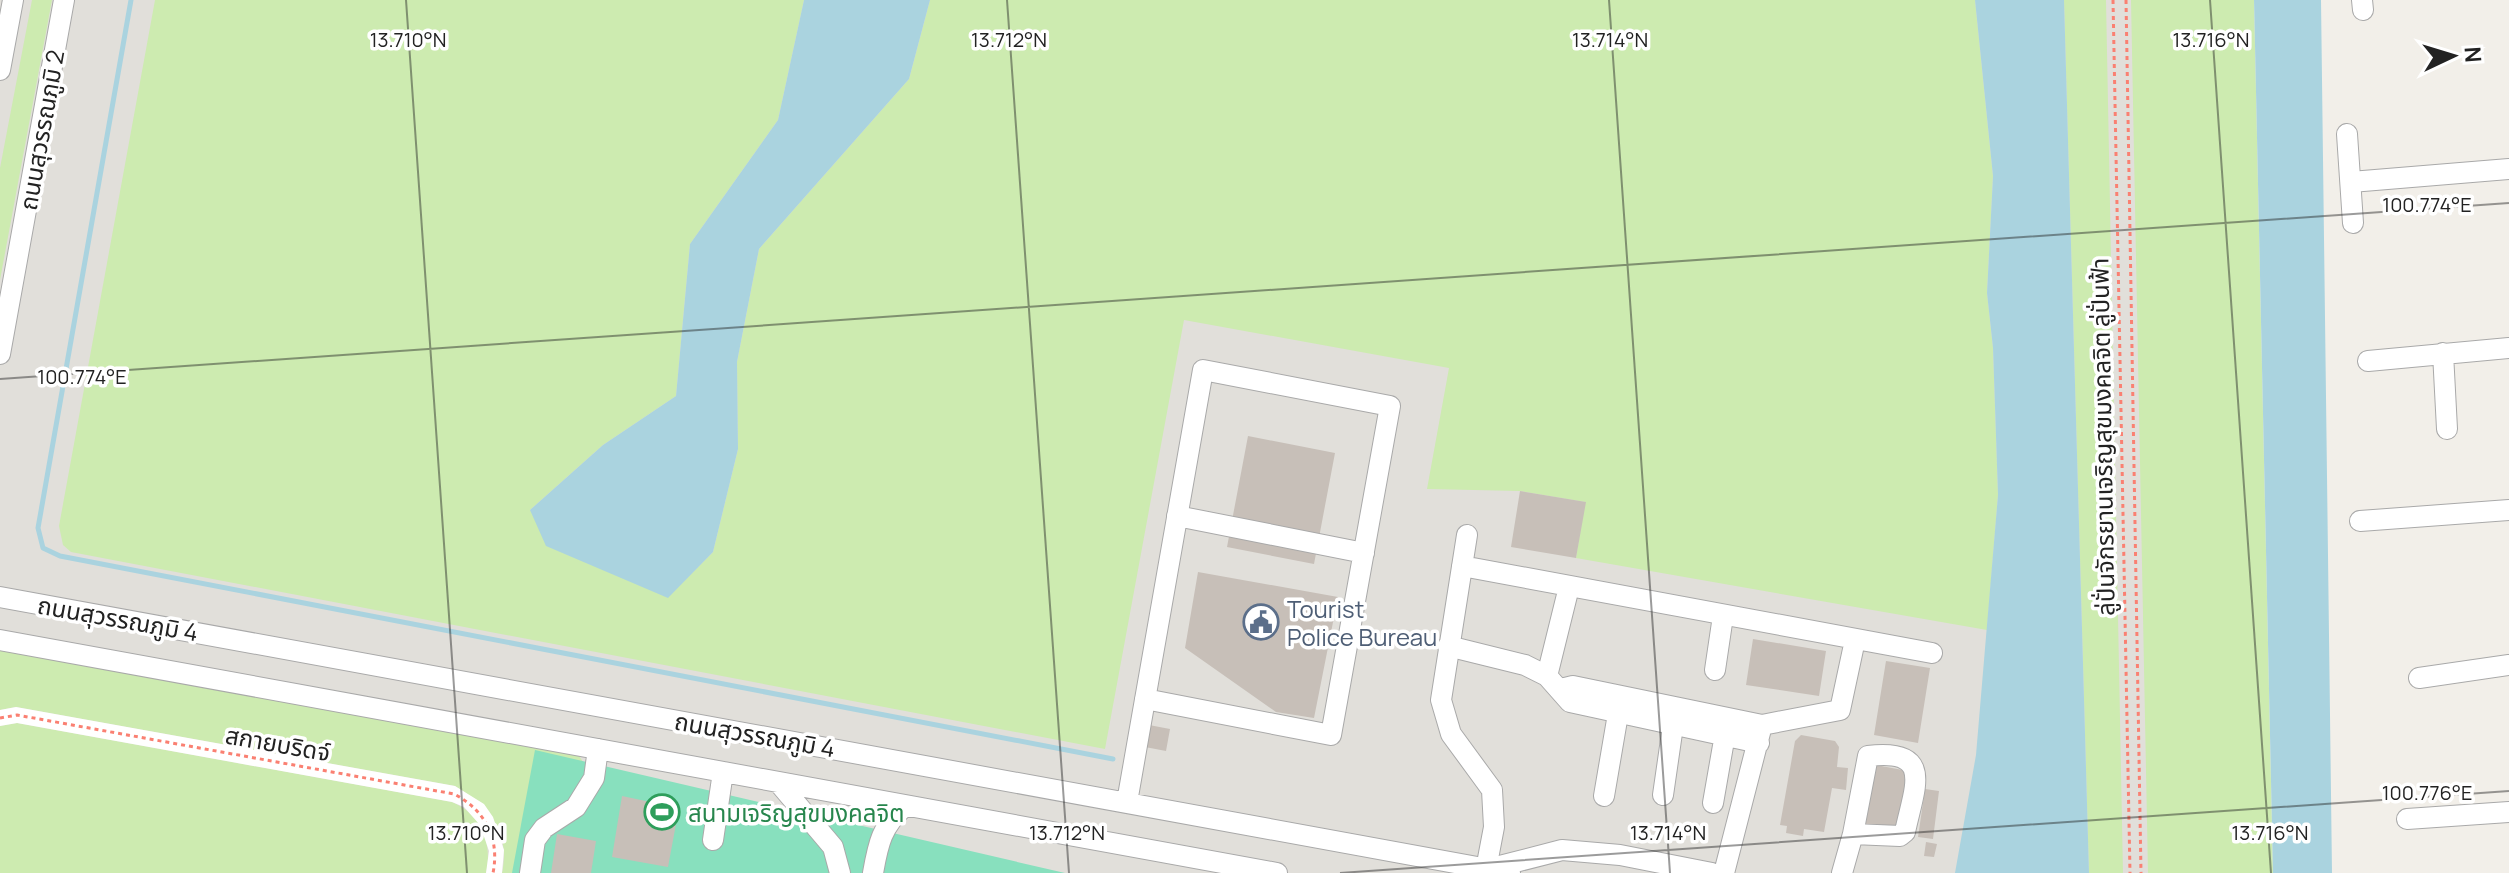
<svg xmlns="http://www.w3.org/2000/svg" width="2509" height="873" viewBox="0 0 2509 873" font-family="Manrope,'Noto Sans Thai',sans-serif">
<style>
.airport{fill:#e1dfda}
.grass{fill:#cdebb0}
.pitch{fill:#88e0be}
.water{fill:#aad3df}
.pier{fill:#fff}
.lines{fill:none;stroke-linecap:round;stroke-linejoin:round}
.stream{stroke:#aad3df;stroke-width:5}
.building{fill:#c7bfb8}
.minor-casing{stroke:#a9a9a9;stroke-width:22}
.path{stroke:#fa8072;stroke-width:3;stroke-dasharray:4 4;stroke-linecap:butt}
.minor{stroke:#fff;stroke-width:20}
.ticks{fill:none;stroke:#222;stroke-width:2;stroke-opacity:0.45}
.labels{text-anchor:middle;dominant-baseline:central;stroke-width:7;stroke-linejoin:round;paint-order:stroke}
.street-label{font-size:24px;fill:#222;stroke:#fff}
.service-label{font-size:24px;fill:#4e5e75;stroke:#fff;text-anchor:start}
.leisure-label{font-size:24px;fill:#27864d;stroke:#fff;text-anchor:start}
.ticks-label{font-size:20px;text-anchor:middle;fill:#222;stroke:#fff;stroke-width:7;stroke-linejoin:round;paint-order:stroke}
</style>
<rect width="100%" height="100%" fill="#f2efe9"/>
<!-- airport -->
<path class="airport" d="M0,0H2203L2224,873H0Z"/>
<!-- grass -->
<path class="grass" d="M32,0H52L0,280V168Z
M155,0H804L778,120L690,244L676,396L603,445L530,510L668,597L713,552L738,449L737,362L759,249L909,79L930,0H1975L1993,176L1987,293L1993,348L1998,495L1987,630L1576,558L1585,502L1520,491L1427,489L1449,368L1184,320L1105,749L71,552L63,545L59,526Z
M2064,0H2106L2123,873H2089Z
M2131,0H2254L2273,873H2148Z
M0,648L574,748L583,762L523,873H502C511,831 488,807 455,786L16,707L0,710Z
M17,723L452,802C481,814 493,843 486,873H0V726Z"/>
<!-- pitch -->
<path class="pitch" d="M535,750L1065,873H512Z"/>
<!-- water -->
<path class="water" d="M804,0H930L909,79L759,249L737,362L738,449L713,552L668,598L546,546L530,510L603,445L676,396L690,244L778,120Z
M1975,0H2064L2089,873H1955L1976,755L1998,495L1993,348L1987,293L1993,176Z
M2254,0H2321L2332,873H2273Z"/>
<!-- pier -->
<path class="pier" d="M16,707L455,786L484,804L493,817L504,850L502,873H486L489,851L480,825L464,807L452,802L17,723L0,726V710Z"/>
<g class="lines">
<!-- stream -->
<path class="stream" d="M131,0L38,528L43,548L60,556L1113,759"/>
</g>
<!-- building -->
<path class="building" d="M1248,436L1335,453L1314,564L1227,547Z
M1520,491L1586,502L1576,558L1511,547Z
M1198,572L1338,597L1314,718L1276,712L1185,648Z
M1753,639L1826,651L1819,696L1746,685Z
M1886,661L1930,668L1918,743L1874,735Z
M1149,725L1170,729L1166,751L1145,747Z
M1801,735L1835,741L1839,747L1837,767L1848,768L1846,790L1832,788L1824,832L1804,829L1803,836L1786,833L1787,826L1780,825L1795,741Z
M1876,765L1908,771L1897,834L1865,828Z
M1925,789L1939,791L1933,839L1918,837Z
M622,796L679,808L668,867L612,857Z
M557,834L596,841L591,873H551Z
M1926,842L1937,844L1934,857L1924,856Z"/>
<g class="lines">
<defs>
<path id="minor" d="M2362,0L2363,10
M0,70L13,0
M2347,134L2353,223
M2351,182L2509,169
M2443,353L2447,429
M0,354L64,0
M2368,361L2509,348
M1177,516L1364,553
M2360,521L2509,510
M1467,535L1441,700L1451,734L1492,790L1494,827L1486,869
M1462,566L1932,653
M0,597L1510,873
M0,640L1277,873
M1448,646L1525,665L1547,676L1570,702L1759,743
M1715,670L1723,616
M1547,676L1569,587
M2419,678L2509,665
M1561,689L1573,686L1762,725L1724,873
M1762,725L1840,710L1855,640
M1868,756C1935,748 1914,788 1905,832L1900,836L1853,834Z
M778,782L833,847L840,873
M1663,795L1675,712
M1604,796L1618,714
M1127,802L1203,370L1390,406L1331,735L1145,699
M1713,803L1727,723
M2407,819L2509,812
M713,840L723,772
M1492,868L1562,850L1620,855L1712,873
M530,873L535,840L544,828L576,807L594,778L598,749
M873,873C878,844 882,825 905,806
M1842,873L1853,834"/>
</defs>
<!-- minor casing -->
<use href="#minor" class="minor-casing"/>
<!-- path -->
<path class="path" d="M2113,0L2130,873
M2126,0L2141,873
M0,718L17,715L454,794C485,810 500,838 493,873"/>
<!-- minor -->
<use href="#minor" class="minor"/>
</g>
<!-- ticks -->
<path class="ticks" d="M406,0L467,873M1007,0L1069,873M1609,0L1670,873M2210,0L2271,873M0,379L2509,203M1340,873L2509,791"/>
<!-- icons -->
<defs>
<symbol id="civic-ring" viewBox="-11 -11 22 22"><circle r="9.5" fill="#fff" stroke="#5c6f8a" stroke-width="1.5"/><path d="M-.6-6.5H3V-4.5H.6V-3L4-1V1h2V6H-6V1h2V-1L-.6-3ZM-1.2 2.5V6h2.4V2.5Z" fill="#5c6f8a"/></symbol>
<symbol id="stadium-ring" viewBox="-11 -11 22 22"><circle r="9.5" fill="#fff" stroke="#2e9e5b" stroke-width="1.5"/><path d="M0-5a6.5 5 0 1 0 0 10a6.5 5 0 1 0 0-10ZM-3.5-1.8h7v3.6h-7Z" fill="#2e9e5b"/></symbol>
</defs>
<g fill-rule="evenodd">
<use href="#civic-ring" x="1241" y="602" width="40" height="40"/>
<use href="#stadium-ring" x="642" y="792" width="40" height="40"/>
</g>
<g class="labels">
<!-- street labels -->
<g class="street-label">
<text transform="translate(41 130) rotate(-80)">ถนนสุวรรณภูมิ 2</text>
<text transform="translate(2102 437) rotate(-91)">ลู่ปั่นจักรยานเจริญสุขมงคลจิต ลู่ปั่นฟ้า</text>
<text transform="translate(118 618) rotate(10)">ถนนสุวรรณภูมิ 4</text>
<text transform="translate(755 734) rotate(10)">ถนนสุวรรณภูมิ 4</text>
<text transform="translate(278 743) rotate(10)">สกายบริดจ์</text>
</g>
<!-- service labels -->
<g class="service-label">
<text x="1287" y="608">Tourist<tspan x="1287" dy="28">Police Bureau</tspan></text>
</g>
<!-- leisure labels -->
<g class="leisure-label">
<text x="688" y="812">สนามเจริญสุขมงคลจิต</text>
</g>
</g>
<g class="ticks-label">
<text x="408" y="47">13.710°N</text>
<text x="1009" y="47">13.712°N</text>
<text x="1610" y="47">13.714°N</text>
<text x="2211" y="47">13.716°N</text>
<text x="2427" y="212">100.774°E</text>
<text x="82" y="384">100.774°E</text>
<text x="2427" y="800">100.776°E</text>
<text x="466" y="840">13.710°N</text>
<text x="1067" y="840">13.712°N</text>
<text x="1668" y="840">13.714°N</text>
<text x="2270" y="840">13.716°N</text>
</g>
<!-- north arrow -->
<g transform="translate(2453 56) rotate(86)" stroke="#ffffff" stroke-width="6" paint-order="stroke">
<path d="M0-6L14 30L0 20L-14 30Z" fill="#222222"/>
<text y="-12" font-size="22" font-weight="bold" text-anchor="middle" fill="#222222">N</text>
</g>
</svg>
